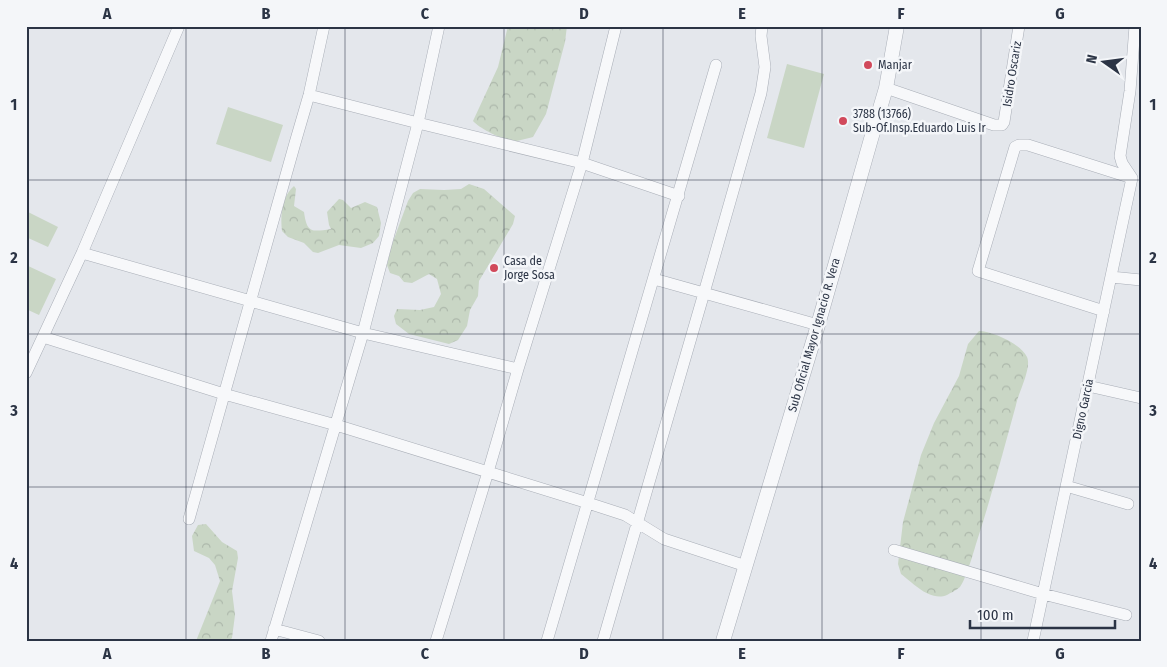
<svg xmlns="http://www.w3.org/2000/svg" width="1167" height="667" viewBox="0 0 1167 667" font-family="'Fira Sans Condensed',sans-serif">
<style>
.forest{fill:url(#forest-crowns)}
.garden{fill:#c9d6c5}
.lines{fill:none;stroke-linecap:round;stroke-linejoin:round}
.minor-casing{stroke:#a9aeb7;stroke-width:12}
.tertiary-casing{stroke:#a9aeb7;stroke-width:15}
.minor{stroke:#f7f8fa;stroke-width:11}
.tertiary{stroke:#f7f8fa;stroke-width:14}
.grid{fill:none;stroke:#2b3445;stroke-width:1;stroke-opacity:0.55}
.poi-dot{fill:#d1495b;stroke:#f4f6f9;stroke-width:2}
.labels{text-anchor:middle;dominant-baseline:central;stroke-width:5;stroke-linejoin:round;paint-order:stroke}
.poi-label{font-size:12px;fill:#2b3445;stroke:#f4f6f9;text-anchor:start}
.street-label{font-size:12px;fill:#2b3445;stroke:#f4f6f9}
.neatline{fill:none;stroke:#2b3445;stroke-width:2}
.grid-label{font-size:16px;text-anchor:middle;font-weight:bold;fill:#2b3445}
</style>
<defs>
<pattern id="forest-crowns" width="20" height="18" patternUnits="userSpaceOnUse" patternTransform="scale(1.25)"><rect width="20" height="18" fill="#c9d6c5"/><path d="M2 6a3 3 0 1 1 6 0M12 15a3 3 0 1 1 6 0" fill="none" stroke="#adb8ab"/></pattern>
</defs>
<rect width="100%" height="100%" fill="#e4e7ec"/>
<!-- forest -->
<path class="forest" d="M508,26H567L565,42L546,114L533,137C528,138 522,140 517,141C506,142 480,129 473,121L498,67Z
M469,184L484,189L515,216L513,224L479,281L478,296L470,310L467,326L458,340L449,344L409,334L396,324L394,316L397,309L420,310L434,307L441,294L437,279L429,274L412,283L404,282L399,276L390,273L387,265L391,247L408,201L413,193L420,189L444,190L461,189Z
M294,186L296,189L294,206L304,212C307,233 311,232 331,229L329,225L327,212L339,199L343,200L351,208L365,202L377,207L381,223L379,236L373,243L361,248L339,245L318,253L313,252L304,243L288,237L282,231C280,216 282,196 294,186Z
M979,331C992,331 1021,344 1027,357C1032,368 1018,394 1016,405C1003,452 991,498 976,544C973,554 966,579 960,587C957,590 950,593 947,595C930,602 913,583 901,574L898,564L903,522L921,455L934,423L959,376L968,344Z
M206,524L222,542L237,551L238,558L232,591L235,615L232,638L229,641H196L220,581L215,565L209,558L194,551L192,536L198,525Z"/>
<!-- garden -->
<path class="garden" d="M787,64L824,74L804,148L767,138Z
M228,107L283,125L271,162L216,144Z
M28,212L58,227L48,247L26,237V216Z
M26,265L56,279L39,315L26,309Z"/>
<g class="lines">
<defs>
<path id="minor" d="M886,88L994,125H1002L1004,122L1019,26
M309,95L418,123L582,163L679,196
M1132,178L1122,163L1120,156L1130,91L1135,26
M82,253L363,333L518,369
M1111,277L1141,280
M654,279L818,325
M1104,311L978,271L1015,147L1019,145H1028L1132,178
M43,337L224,394L336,425L588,503L625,515L664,539L746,566
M26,373L82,253L179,26
M1088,386L1141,398
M1066,486L1128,504
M189,519L295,143L309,95L324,26
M894,550L1043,594L1126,615
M274,629L319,641
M271,641L363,333L418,123L439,26
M436,641L488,472L518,369L582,163L616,26
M547,641L716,65
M603,641L704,293L761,93L765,67L761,36L762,26
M1033,641L1132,178"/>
<path id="tertiary" d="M723,641L818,325L871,139L886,88L897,26"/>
</defs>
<!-- minor casing -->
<use href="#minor" class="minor-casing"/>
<!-- tertiary casing -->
<use href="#tertiary" class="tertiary-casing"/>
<!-- minor -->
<use href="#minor" class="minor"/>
<!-- tertiary -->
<use href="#tertiary" class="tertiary"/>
</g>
<!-- grid -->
<path class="grid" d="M186,26V641M345,26V641M504,26V641M663,26V641M822,26V641M981,26V641M26,180H1141M26,334H1141M26,487H1141"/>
<!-- markers -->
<g class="poi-dot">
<circle cx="868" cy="65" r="5"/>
<circle cx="843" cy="121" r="5"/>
<circle cx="494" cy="268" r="5"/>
</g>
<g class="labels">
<!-- poi labels -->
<g class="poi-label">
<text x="878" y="65">Manjar</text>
<text x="853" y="114">3788 (13766)<tspan x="853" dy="14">Sub-Of.Insp.Eduardo Luis Ir</tspan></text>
<text x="504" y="261">Casa de<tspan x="504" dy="14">Jorge Sosa</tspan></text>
</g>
<!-- street labels -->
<g class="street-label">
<text transform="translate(1012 74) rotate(-81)">Isidro Oscariz</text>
<text transform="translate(814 335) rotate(-74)">Sub Oficial Mayor Ignacio R. Vera</text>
<text transform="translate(1083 409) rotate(-78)">Digno Garcia</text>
</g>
</g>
<!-- border -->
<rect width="1167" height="667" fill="none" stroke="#f4f6f9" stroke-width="55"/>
<!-- north arrow -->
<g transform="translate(1104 62) rotate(284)" stroke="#f4f6f9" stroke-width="4" paint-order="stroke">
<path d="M0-4L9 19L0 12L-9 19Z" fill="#2b3445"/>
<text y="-8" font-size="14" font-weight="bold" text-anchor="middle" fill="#2b3445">N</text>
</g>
<!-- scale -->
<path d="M970 620v8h145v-8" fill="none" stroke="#2b3445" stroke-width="2.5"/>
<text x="977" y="620" font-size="15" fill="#2b3445" stroke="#f4f6f9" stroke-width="4" paint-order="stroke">100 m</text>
<rect x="28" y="28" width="1112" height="612" class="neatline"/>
<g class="grid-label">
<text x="107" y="19">A</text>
<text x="266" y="19">B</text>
<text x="425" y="19">C</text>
<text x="584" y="19">D</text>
<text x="742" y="19">E</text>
<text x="901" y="19">F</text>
<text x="1060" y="19">G</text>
<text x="14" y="110">1</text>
<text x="1153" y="110">1</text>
<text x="14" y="263">2</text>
<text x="1153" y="263">2</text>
<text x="14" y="416">3</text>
<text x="1153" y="416">3</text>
<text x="14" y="569">4</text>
<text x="1153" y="569">4</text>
<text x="107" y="659">A</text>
<text x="266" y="659">B</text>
<text x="425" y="659">C</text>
<text x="584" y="659">D</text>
<text x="742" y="659">E</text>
<text x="901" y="659">F</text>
<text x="1060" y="659">G</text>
</g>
</svg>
